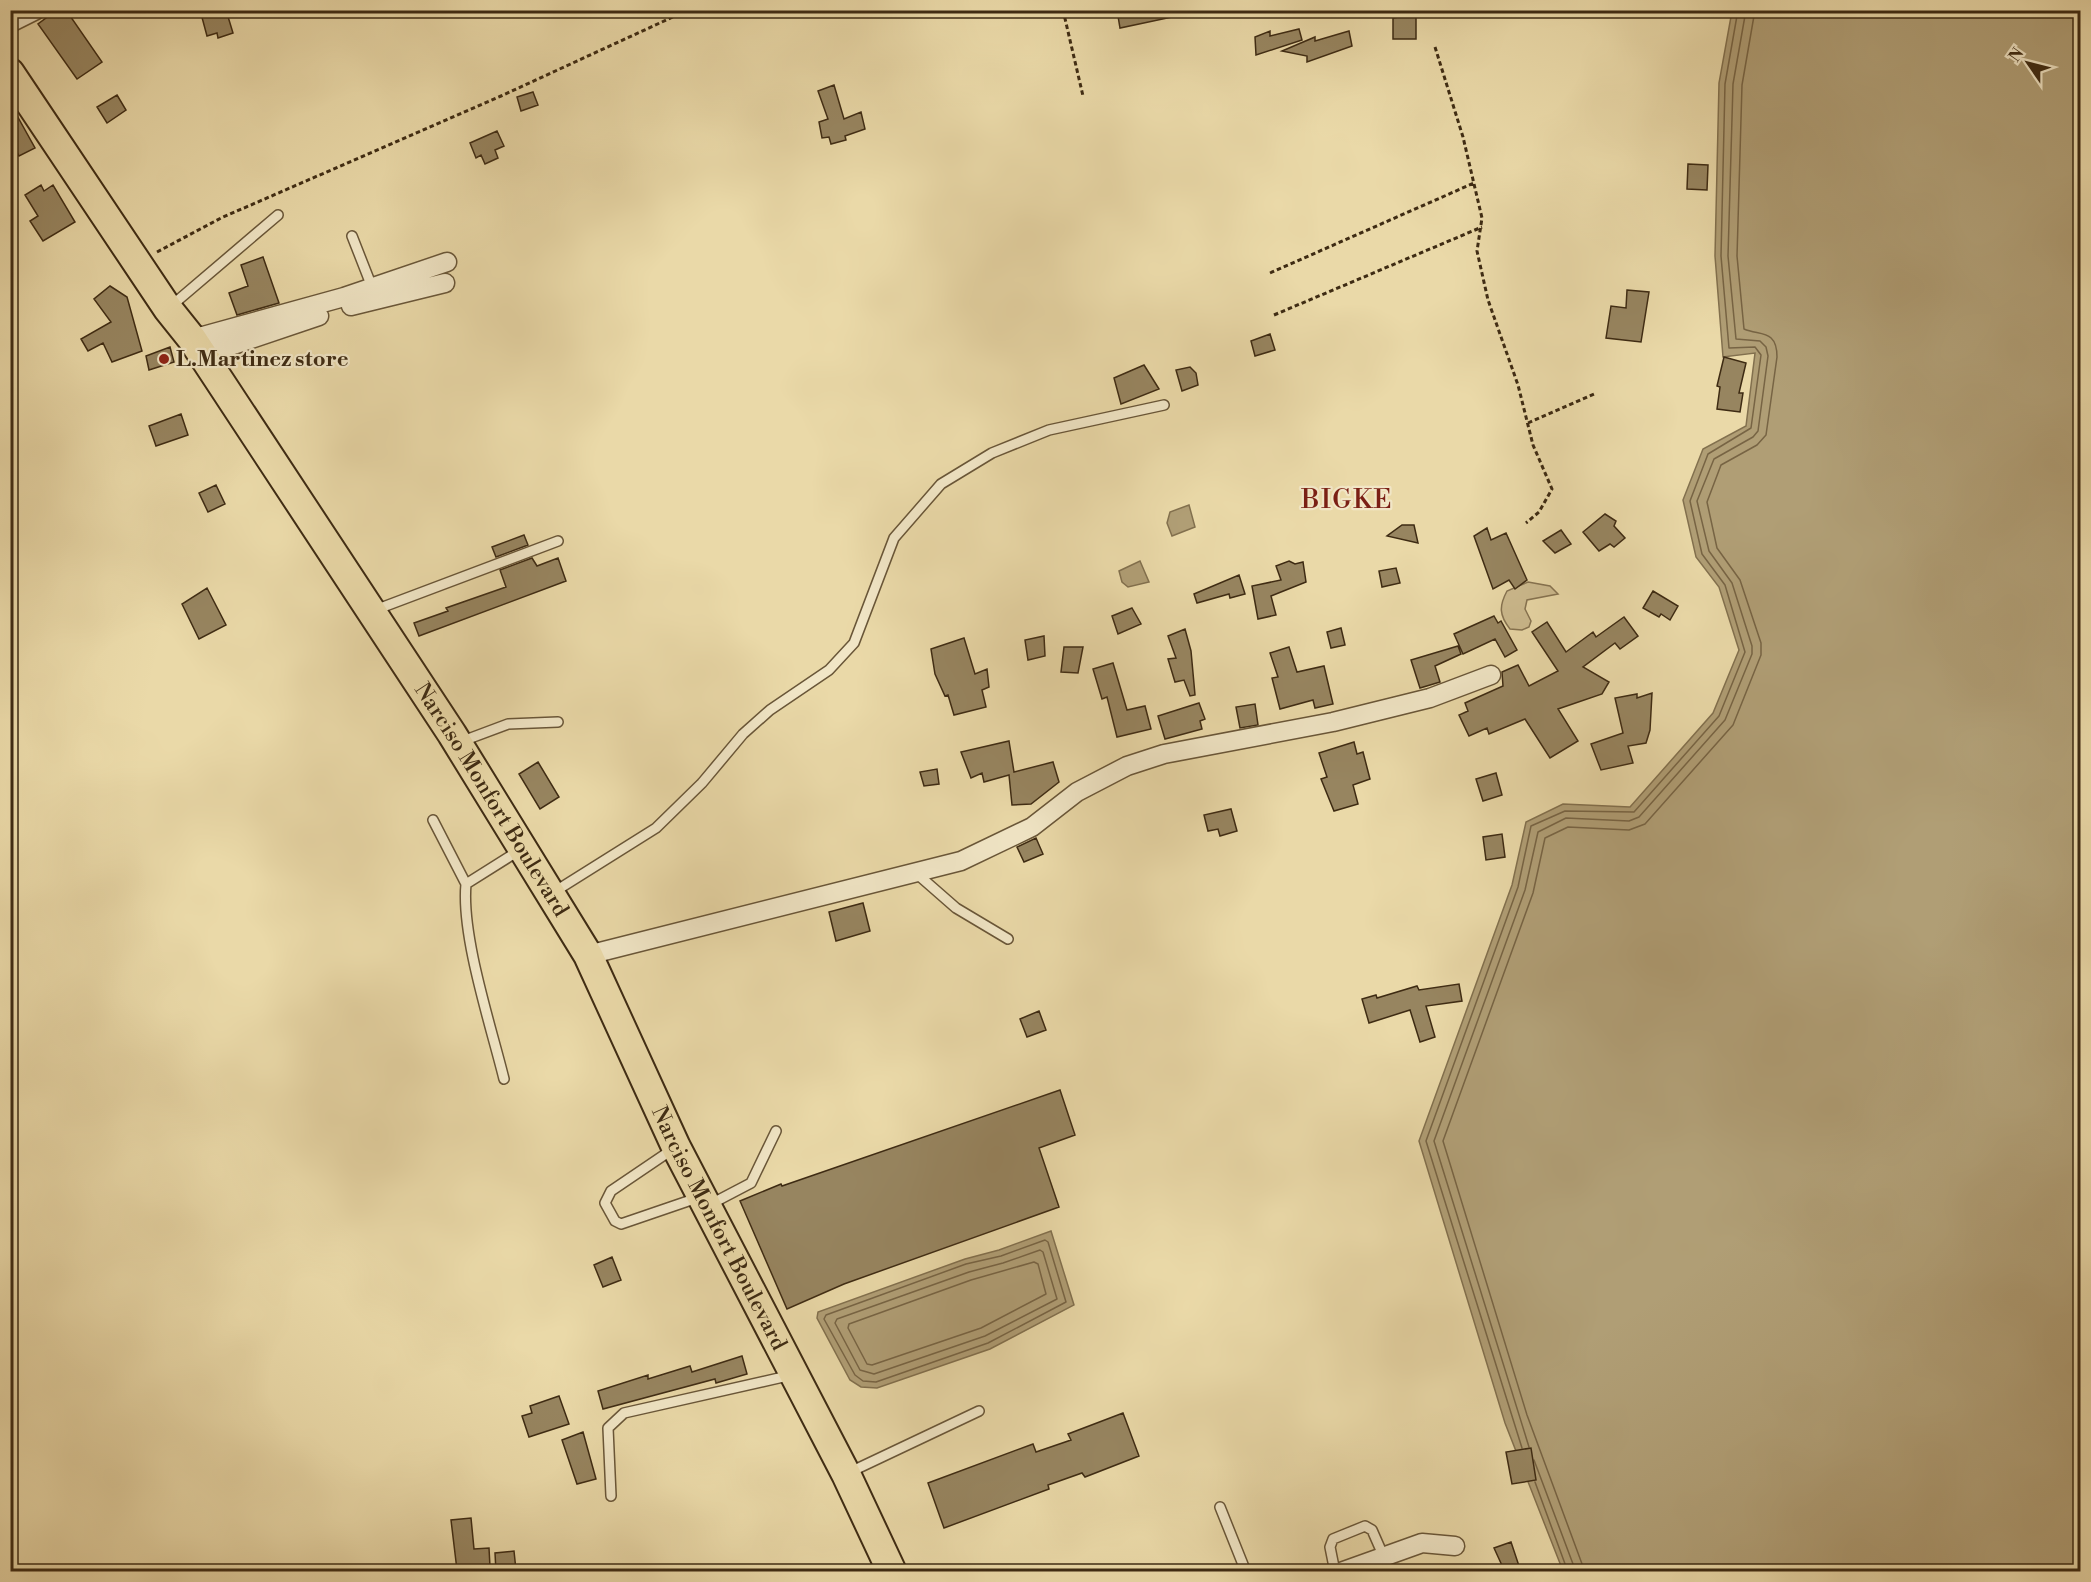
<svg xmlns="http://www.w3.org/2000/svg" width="2091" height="1582" viewBox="0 0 2091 1582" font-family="'Libre Bodoni',serif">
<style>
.green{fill:#cdbb8f;stroke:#867351;stroke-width:1.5}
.water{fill:#b09e75;stroke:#82704e;stroke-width:1.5}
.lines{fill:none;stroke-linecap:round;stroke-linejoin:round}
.shore{stroke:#776444;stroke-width:1.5}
.building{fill:#978560;stroke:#3e2b13;stroke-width:1.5}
.lane-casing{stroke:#695638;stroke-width:12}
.street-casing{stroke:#695638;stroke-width:21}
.primary-casing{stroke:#3e2b13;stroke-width:32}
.path{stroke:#3e2b13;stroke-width:3;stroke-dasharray:4.5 3;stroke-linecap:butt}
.lane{stroke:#f1e6c6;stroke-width:9}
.street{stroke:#f1e6c6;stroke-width:18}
.primary{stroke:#ead9a8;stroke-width:28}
.poi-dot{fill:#8f2418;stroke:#f1e6c6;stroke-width:2}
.labels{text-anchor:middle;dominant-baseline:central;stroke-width:4.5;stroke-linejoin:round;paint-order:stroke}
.poi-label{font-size:22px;font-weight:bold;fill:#3e2b13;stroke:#f1e6c6;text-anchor:start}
.street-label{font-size:22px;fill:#3e2b13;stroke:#f1e6c6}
.quarter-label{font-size:26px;letter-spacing:1.5px;fill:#7a1f14;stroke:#f1e6c6}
</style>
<rect width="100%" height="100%" fill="#ead9a8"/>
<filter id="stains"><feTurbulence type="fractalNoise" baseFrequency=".00333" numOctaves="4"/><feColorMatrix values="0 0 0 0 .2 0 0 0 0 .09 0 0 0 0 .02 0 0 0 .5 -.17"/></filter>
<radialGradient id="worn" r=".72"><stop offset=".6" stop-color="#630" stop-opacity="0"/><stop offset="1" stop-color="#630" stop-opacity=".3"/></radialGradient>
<!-- green -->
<path class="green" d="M1528,582L1550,586L1558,594L1527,600L1525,609L1531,621L1529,627L1522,630L1510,629C1499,615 1499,606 1507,591Z"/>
<!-- water -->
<path class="water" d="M1732,11H2080V1571H1563L1505,1423L1419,1141L1512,885L1526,822L1563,804L1630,807L1713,713L1739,650L1719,587L1696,557L1683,500L1703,449L1746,426L1755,353L1723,357L1715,256L1719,83Z
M1189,505L1195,527L1172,536L1167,523L1170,512Z
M1140,561L1149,582L1128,587L1122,582L1119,571Z
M1051,1231L1074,1305L990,1349L877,1388L861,1387L850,1380L817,1318L818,1312L965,1259L999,1250Z"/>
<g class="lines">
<!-- shore -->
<path class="shore" d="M1045,1240L1048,1242L1066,1302L988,1343L876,1382L863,1381L855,1375L824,1319L826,1315L966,1264L1001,1256Z
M1040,1250L1043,1252L1057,1299L985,1336L874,1374L860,1370L835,1323L837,1319L969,1272L1003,1263Z
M1034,1262L1038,1264L1046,1294L981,1328L872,1365L867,1364L848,1328L849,1324L971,1280Z
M1529,1447L1434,1141L1525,890L1538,832L1566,818L1629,821L1639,817L1725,720L1752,654V646L1732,583L1709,551L1697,501L1714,459L1753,437L1758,431L1768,356L1766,347L1760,341L1736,339L1728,256L1733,84L1746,10
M1522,1448L1426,1141L1518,887L1531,826L1565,811L1634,812L1719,716L1745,652L1725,585L1702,554L1690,501L1708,454L1751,428L1761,355L1755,347L1729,348L1721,256L1725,84L1738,10
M1534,1460L1576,1572
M1535,1482L1568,1572
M1585,1572L1527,1415L1443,1141L1533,893L1545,838L1568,827L1629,830L1645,824L1733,725L1761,655V643L1740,580L1717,548L1707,502L1721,465L1757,445L1766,435L1777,357C1777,329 1760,336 1744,329L1737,256L1742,85L1755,10"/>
</g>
<!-- building -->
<path class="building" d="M57,10H66L102,62L77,79L38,24Z
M200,10H226L233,33L218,38L217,33L207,36Z
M1117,10H1176L1177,16L1120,28Z
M1416,14V39H1393V18Z
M1299,29L1302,40L1256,55L1255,37L1270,31V36Z
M1349,31L1352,46L1307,62V56L1282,51L1315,37V41Z
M834,85L844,119L861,112L865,129L845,136L846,140L831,144L829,137L822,138L819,122L828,119L818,91Z
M533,92L538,105L521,111L517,97Z
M117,95L126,110L107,123L97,107Z
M10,103L35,148L19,156L10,138Z
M497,131L504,146L495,150L498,158L485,164L481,155L476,158L470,143Z
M1688,164L1708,165L1707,190L1687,189Z
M41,185L44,191L53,185L75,222L43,241L30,221L38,216L25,195Z
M263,257L279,303L237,315L229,293L248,286L241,265Z
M110,286L127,297L142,351L112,362L103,343L88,351L81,339L111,322L94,299Z
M1627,290L1649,292L1641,342L1606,338L1611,306L1626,308Z
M1270,334L1275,350L1255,356L1251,341Z
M170,347L174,362L149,370L146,356Z
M1724,357L1746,363L1739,393H1743L1740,412L1717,409L1720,387L1717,386Z
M1144,365L1159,389L1121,404L1114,378Z
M1190,367L1196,373L1198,385L1182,391L1176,370Z
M181,414L188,435L156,446L149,426Z
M216,485L225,504L208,512L199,493Z
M1605,514L1616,521L1614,526L1625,538L1614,547L1610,544L1599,551L1583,532Z
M1402,525H1414L1418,543L1387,536Z
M1487,528L1491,540L1506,533L1527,580L1515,589L1509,580L1493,589L1474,536Z
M1561,530L1571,544L1555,553L1543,541Z
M524,535L528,545L496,557L492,547Z
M532,558L537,566L558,558L566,581L419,636L414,623L448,611L446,608L506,587L500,570Z
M1289,561L1295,564L1303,562L1306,582L1271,596L1276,615L1258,619L1252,586L1281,580L1276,566Z
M1396,568L1400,583L1382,587L1379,571Z
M1239,575L1245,594L1230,598L1229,594L1197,603L1194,594Z
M207,588L226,625L199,639L182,604Z
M1653,591L1678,606L1670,620L1661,614L1659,617L1643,608Z
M1132,608L1141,624L1118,634L1112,616Z
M1494,616L1498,623L1501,621L1517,650L1505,657L1495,639L1463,654L1454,634Z
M1624,617L1638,636L1620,649L1615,643L1583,667L1609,682L1602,694L1558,709L1578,741L1550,758L1525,719L1489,734L1487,728L1469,736L1459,715L1468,711L1465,703L1503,686L1502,672L1518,665L1529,686L1558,671L1532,632L1547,622L1566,652L1593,632L1596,637Z
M1341,628L1345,645L1331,648L1327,632Z
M1185,629L1191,651L1195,695L1190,696L1184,680L1175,682L1168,659L1176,658L1168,636Z
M1044,636L1045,656L1028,660L1025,640Z
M964,638L975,674L987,669L989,687L982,690L986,707L954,715L948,695L945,696L935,674L931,649Z
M1458,646L1461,654L1435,666L1440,682L1420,688L1411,660Z
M1064,647H1083L1078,673L1061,672Z
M1289,647L1297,672L1324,666L1333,704L1315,708L1313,700L1280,709L1272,678L1278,677L1270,653Z
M1113,663L1127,710L1145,706L1151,729L1117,737L1107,697L1102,699L1093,669Z
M1652,693L1650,730L1646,743L1628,746L1633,763L1601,770L1591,744L1623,733L1615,698L1637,694V698Z
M1199,703L1205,719L1200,721L1202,729L1165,739L1158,716Z
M1255,704L1258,725L1240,728L1236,707Z
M1009,741L1014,772L1053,762L1059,782L1031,804L1012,805L1009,775L984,782L982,773L971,778L961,752Z
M1354,742L1357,754L1363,752L1370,779L1353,785L1358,804L1334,811L1321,779L1327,777L1319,753Z
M538,762L559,797L540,809L519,774Z
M937,769L939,784L924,786L920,772Z
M1496,773L1502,795L1483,801L1476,779Z
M1231,809L1237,831L1220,836L1218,829L1208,831L1204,815Z
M1502,834L1505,857L1486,860L1483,837Z
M1036,838L1043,854L1024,862L1017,847Z
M863,903L870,931L836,941L829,912Z
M1459,984L1462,1001L1426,1006L1435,1037L1420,1042L1410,1010L1369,1023L1362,999L1376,995L1377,998L1417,986L1419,990Z
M1039,1011L1046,1030L1027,1037L1020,1019Z
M1060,1090L1075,1135L1039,1148L1059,1207L844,1284L787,1309L740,1201L781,1184L782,1186Z
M612,1257L621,1280L603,1287L594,1265Z
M742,1356L747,1374L716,1383L715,1379L603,1409L598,1391L648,1375V1379L690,1366L692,1372Z
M559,1396L569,1424L529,1437L522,1416L532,1413L530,1406Z
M1123,1413L1139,1456L1085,1477L1082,1473L1048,1485L1049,1489L944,1528L928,1483L1033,1444L1036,1452L1071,1440L1068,1434Z
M583,1432L596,1479L577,1484L562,1440Z
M1531,1448L1536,1480L1512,1484L1506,1452Z
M471,1518L474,1549L489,1548L490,1567L457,1570L451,1520Z
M1511,1542L1521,1572H1505L1494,1548Z
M514,1551L516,1570L496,1572L495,1553Z"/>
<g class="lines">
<defs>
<path id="lane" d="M352,236L372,287
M170,307L278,215
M375,610L558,541
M460,742L508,724L558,722
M433,820L466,884
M916,873L956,908L1008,939
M554,892L656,828L702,783L743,734L770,710L829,670L854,643L894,538L941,484L992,453L1049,430L1164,405
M504,1079C491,1026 461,936 466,884L520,850
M673,1149L611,1191L605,1203L615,1221L621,1224L697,1198
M709,1205L751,1183L776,1131
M848,1473L979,1411
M611,1496L608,1428L624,1413L792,1375
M1220,1507L1246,1572
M1335,1572L1330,1547L1333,1539L1365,1526L1372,1530L1383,1555"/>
<path id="street" d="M10,23L36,10
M351,306L445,283
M192,339L344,297L447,262
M201,356L319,316
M588,955L961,861L1032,827L1077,792L1127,766L1164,754L1333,722L1430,698L1491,675
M1341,1572L1422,1543L1455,1546"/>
<g id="primary">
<path id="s1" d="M10,73L168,309L192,339L452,734L588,955L676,1147L846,1474L892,1572"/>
</g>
</defs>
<!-- lane casing -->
<use href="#lane" class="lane-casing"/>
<!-- street casing -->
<use href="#street" class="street-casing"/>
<!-- primary casing -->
<use href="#primary" class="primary-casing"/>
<!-- path -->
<path class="path" d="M1063,10L1083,96
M1435,47L1463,137L1482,218L1477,251L1488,300L1518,385L1533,445L1552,489L1539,512L1526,523
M157,252L221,218L501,96L688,10
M1270,273L1474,183
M1274,315L1482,227
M1528,423L1594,394"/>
<!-- lane -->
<use href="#lane" class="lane"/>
<!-- street -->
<use href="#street" class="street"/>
<!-- primary -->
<use href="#primary" class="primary"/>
</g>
<!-- markers -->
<circle class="poi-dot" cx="164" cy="359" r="6"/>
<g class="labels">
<!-- poi labels -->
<g class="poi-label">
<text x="176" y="359">L.Martinez store</text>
</g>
<!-- street labels -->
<g class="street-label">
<text stroke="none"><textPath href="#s1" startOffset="872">Narciso Monfort Boulevard</textPath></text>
<text stroke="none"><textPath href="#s1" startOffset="1358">Narciso Monfort Boulevard</textPath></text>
</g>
<!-- quarter labels -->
<g class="quarter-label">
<text x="1347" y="500">BIGKE</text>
</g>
</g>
<!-- margin -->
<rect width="2091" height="1582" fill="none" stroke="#ead9a8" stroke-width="36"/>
<rect x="12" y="12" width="2067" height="1558" fill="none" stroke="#3e2b13" stroke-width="3"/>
<rect x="18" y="18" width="2055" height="1546" fill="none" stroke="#3e2b13" stroke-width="1.5"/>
<!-- north arrow -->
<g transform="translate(2028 63) rotate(305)" stroke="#f1e6c6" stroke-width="4.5" paint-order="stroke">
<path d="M0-4.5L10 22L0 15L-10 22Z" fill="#3e2b13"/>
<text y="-9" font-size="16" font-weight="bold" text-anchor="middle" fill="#3e2b13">N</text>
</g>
<rect width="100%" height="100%" filter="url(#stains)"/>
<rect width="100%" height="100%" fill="url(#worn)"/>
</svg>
